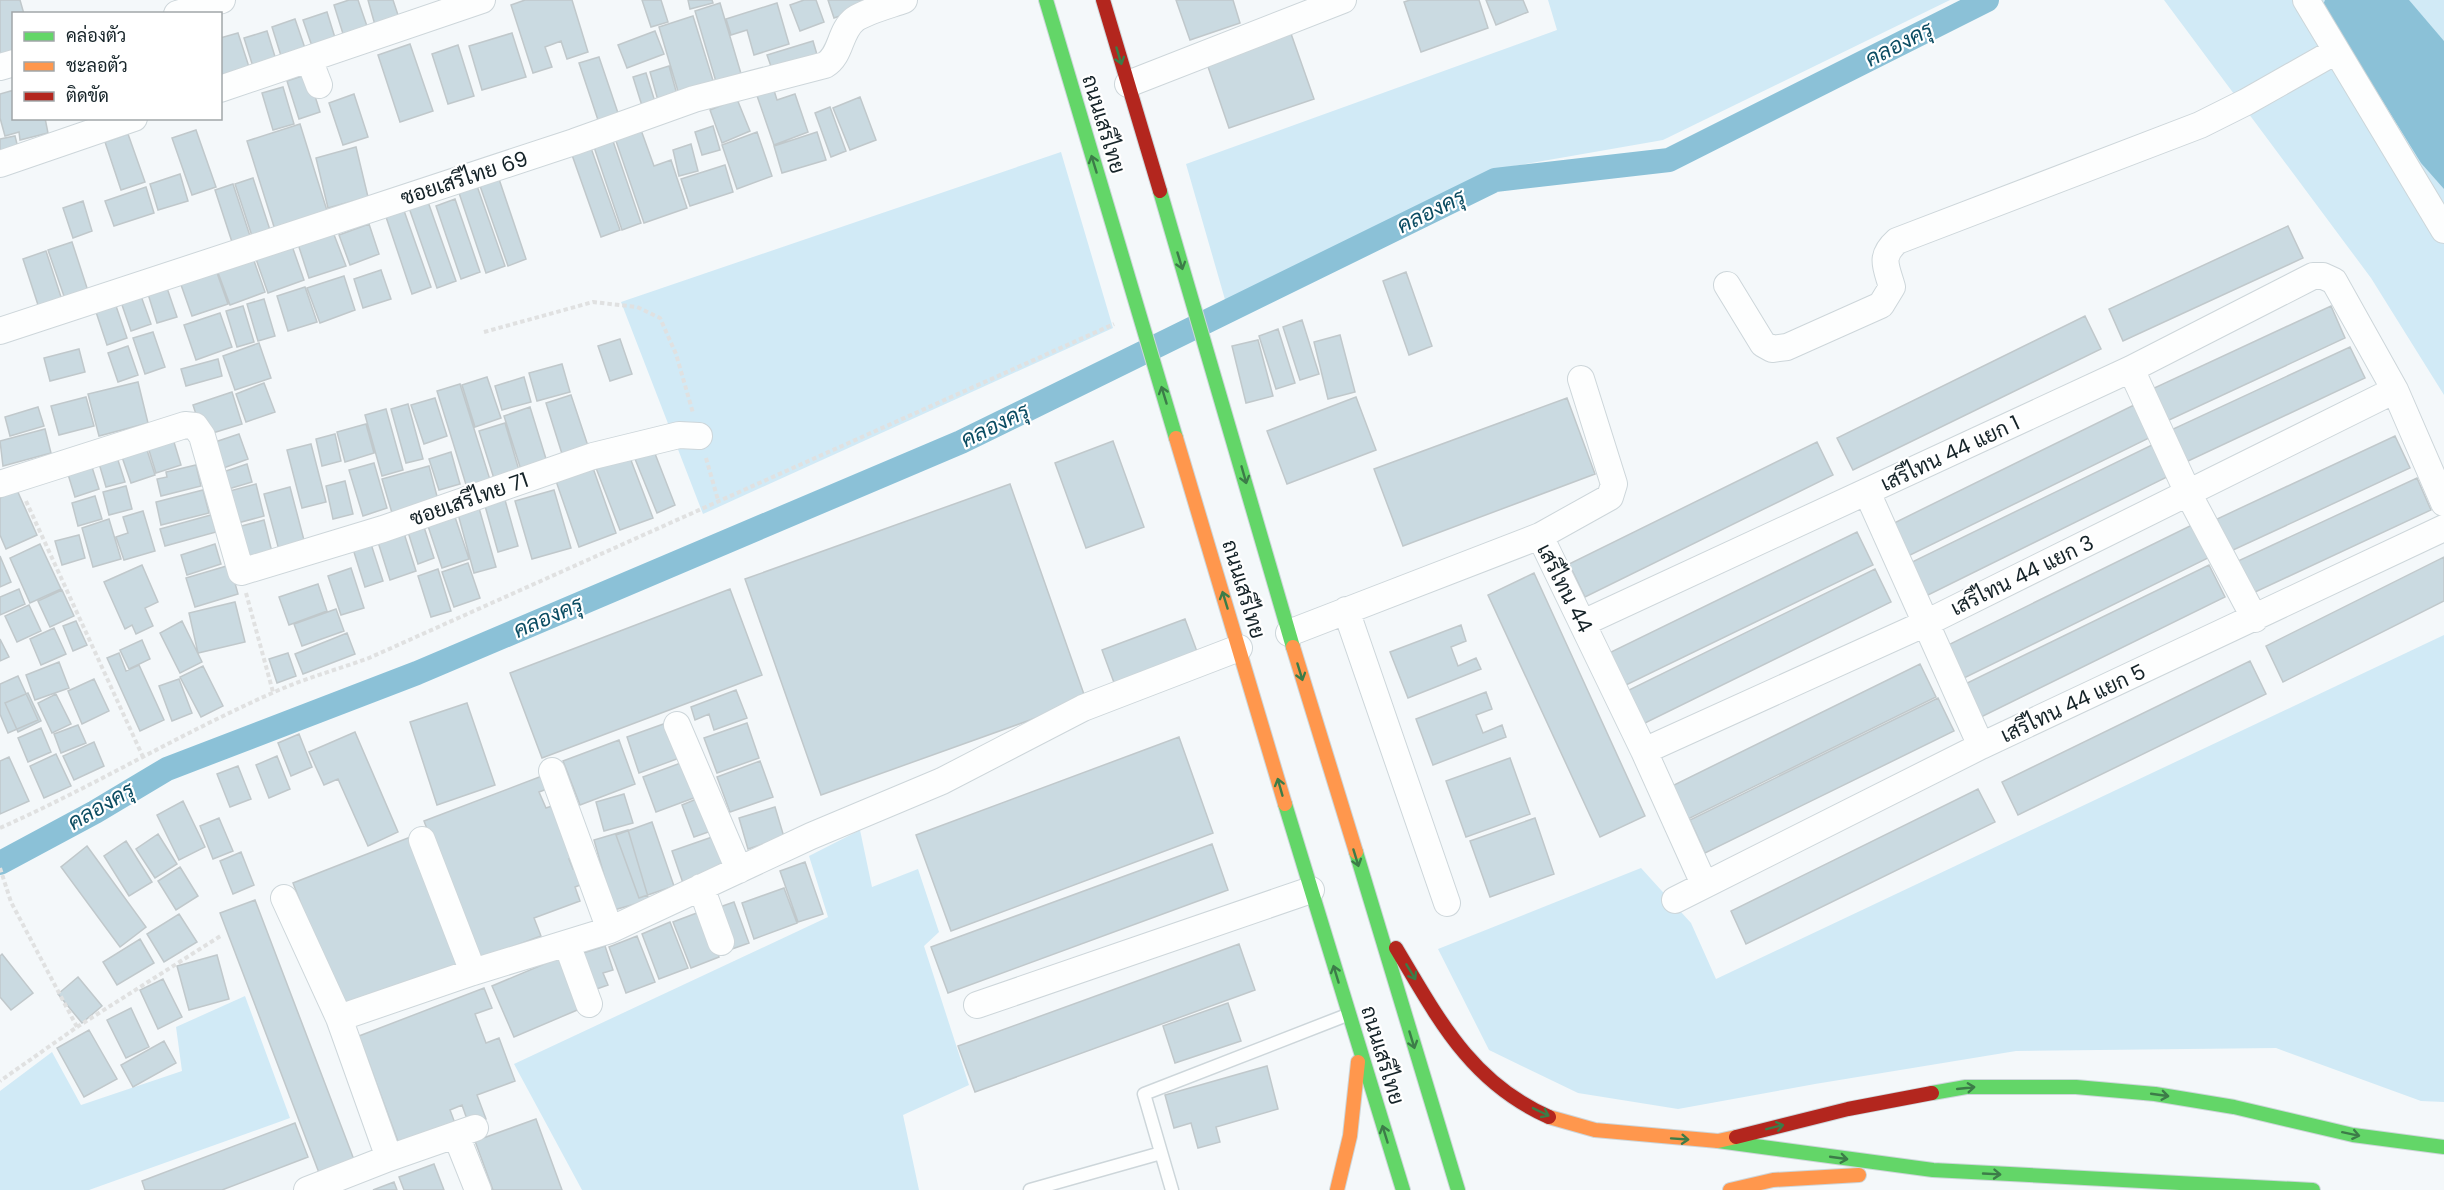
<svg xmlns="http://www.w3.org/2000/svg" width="2444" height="1190" viewBox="0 0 2444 1190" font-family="Poppins,Sarabun,sans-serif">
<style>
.green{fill:#d1eaf6}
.water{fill:#8bc1d7}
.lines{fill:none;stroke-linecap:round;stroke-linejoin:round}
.canal{stroke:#8bc1d7;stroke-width:24}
.building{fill:#cadae1;stroke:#c0c8cb;stroke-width:1.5}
.lane-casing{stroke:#cdd6da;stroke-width:15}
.street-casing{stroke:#cdd6da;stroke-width:28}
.fast-casing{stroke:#cdd6da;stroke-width:16}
.slow-casing{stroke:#cdd6da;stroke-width:16}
.jam-casing{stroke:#cdd6da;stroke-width:16}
.path{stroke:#e0e1e1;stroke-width:4;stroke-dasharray:4.5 3;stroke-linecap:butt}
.lane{stroke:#fdfefe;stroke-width:12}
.street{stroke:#fdfefe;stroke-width:26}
.fast{stroke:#63d668;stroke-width:14}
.slow{stroke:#ff974d;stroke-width:14}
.jam{stroke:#b3261e;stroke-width:14}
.oneway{stroke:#3c7c48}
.labels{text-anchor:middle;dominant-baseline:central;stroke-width:4.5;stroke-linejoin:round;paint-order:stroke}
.street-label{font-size:21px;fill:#152328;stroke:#fff}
.water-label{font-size:22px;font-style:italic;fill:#0b4c62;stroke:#fff}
</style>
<rect width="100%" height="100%" fill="#f4f8fa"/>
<!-- green -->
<path class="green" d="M1548,0H1950L1663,140L1491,170L1226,303L1186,164L1557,30Z
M2164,0H2444V395L2371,278Z
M1061,152L1113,328L703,514L621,302Z
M2444,635V1102L2421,1101L2276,1048L2016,1051L1815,1084L1678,1109L1578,1093L1489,1050L1438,949L1641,868L1691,923L1716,979Z
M860,830L872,887L918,869L939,932L924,946L969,1085L903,1115L919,1190H582L514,1064L828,917L809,856Z
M245,996L290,1118L89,1190H0V1091L52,1052L81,1105L182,1071L176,1027Z"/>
<!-- water -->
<path class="water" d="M2325,0H2409L2444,41V189L2421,163L2323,5Z"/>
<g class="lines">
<!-- canal -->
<path class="canal" d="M0,863L95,812L167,769L417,673L961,442L1495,180L1669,160L1987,0"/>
</g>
<!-- building -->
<path class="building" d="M0,0H20L24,14H14V60L0,64Z
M349,0H358L368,29L344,37L334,5Z
M368,0H393L399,18L375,25Z
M525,0H572L588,52L567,59L561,41L545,47L552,67L533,73L511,5Z
M642,0H661L668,22L651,27Z
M688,0H712L713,3L690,9Z
M804,0H816L824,22L800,31L790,5Z
M828,0H886L834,18Z
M1176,0H1233L1240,23L1190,40Z
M1410,0H1479L1488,28L1421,52L1404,2Z
M1486,0H1523L1528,12L1496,25Z
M720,3L742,77L717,85L695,11Z
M777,3L789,44L754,55L747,30L731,35L726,19Z
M327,12L337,44L314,52L303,20Z
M693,16L715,87L680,98L659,27Z
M295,19L306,51L282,59L272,27Z
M1289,28L1314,99L1229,128L1205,58Z
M267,31L277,63L254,70L244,38Z
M655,31L664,54L627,68L618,45Z
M238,33L250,70L220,80V38Z
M512,33L526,77L482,90L469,46Z
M813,41L818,58L773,72L767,55Z
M410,44L433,111L400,122L378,55Z
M458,45L474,96L448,104L432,54Z
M599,57L619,116L599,123L579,63Z
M669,66L678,98L659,104L650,72Z
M646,73L656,105L643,109L633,77Z
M308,74L320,112L299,119L287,81Z
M772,84L777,100L795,94L808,132L774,145L755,90Z
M283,87L294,124L273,130L262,93Z
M14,90V118H45L48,133L20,140L19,132L5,136L0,118V94Z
M354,94L368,137L343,145L329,103Z
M860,97L876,140L850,150L833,108Z
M737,99L750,131L722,143L710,110Z
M830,107L846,151L831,157L815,113Z
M300,124L329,217L276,233L247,141Z
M713,126L720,150L702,155L695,132Z
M196,130L216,187L192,195L172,138Z
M641,130L654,166L671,160L687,208L644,223L615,138Z
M757,132L772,176L737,189L722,145Z
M817,132L826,160L782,173L774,146Z
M128,134L145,182L121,190L105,142Z
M15,136L19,152L0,157V139Z
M613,141L641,223L622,230L594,147Z
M691,144L698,171L679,176L673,150Z
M356,147L368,197L328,208L316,158Z
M591,148L620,230L601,237L572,155Z
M725,165L733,192L690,206L681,179Z
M180,174L188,201L158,210L150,184Z
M498,176L526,259L508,266L479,183Z
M253,178L271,233L253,239L235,184Z
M476,183L505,266L486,273L458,190Z
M233,184L251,239L233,245L215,190Z
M146,187L154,213L114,226L105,201Z
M427,199L456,281L437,288L408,205Z
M455,199L480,272L461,279L436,206Z
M83,201L92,231L73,238L63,208Z
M402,205L431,287L412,294L384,211Z
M369,224L379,254L350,265L339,235Z
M2288,226L2303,258L2123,341L2109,309Z
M333,232L346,266L309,278L298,244Z
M72,242L88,291L65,299L48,250Z
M292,246L304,280L268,293L256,259Z
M46,251L62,300L39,308L23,259Z
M253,258L265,292L230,305L217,270Z
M216,270L228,304L192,316L180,282Z
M381,270L391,299L363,308L354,279Z
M1406,272L1432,346L1409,355L1383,281Z
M344,276L355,310L320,323L307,288Z
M305,287L317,322L288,331L277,296Z
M167,288L177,317L157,323L148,294Z
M141,296L151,324L131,331L121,302Z
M264,299L275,336L258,341L247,304Z
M115,303L127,338L107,345L95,309Z
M243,306L254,342L237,347L226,311Z
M2331,306L2345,338L2167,421L2152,389Z
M220,313L232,347L196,360L184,325Z
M2085,316L2101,349L1853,470L1837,438Z
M1302,320L1319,374L1300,380L1283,327Z
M1278,329L1295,383L1276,389L1259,336Z
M153,332L165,367L145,374L133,338Z
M1340,335L1355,392L1328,399L1314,342Z
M620,339L632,374L610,381L598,346Z
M1258,340L1273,396L1246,403L1232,346Z
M259,343L271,378L235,390L223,356Z
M128,346L138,375L118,382L108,353Z
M2350,347L2365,378L2186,462L2171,430Z
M79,349L85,372L50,381L44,358Z
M218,359L222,376L186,386L181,369Z
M562,364L570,392L537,401L529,373Z
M487,377L501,418L475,427L462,385Z
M524,377L531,402L502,410L495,386Z
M138,382L148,423L99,436L88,394Z
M264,383L275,412L246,422L236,394Z
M460,384L491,483L468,491L437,391Z
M232,392L242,424L203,436L193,405Z
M571,395L589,449L563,457L546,403Z
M86,397L94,426L59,435L51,406Z
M1356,397L1376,450L1287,484L1267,431Z
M435,398L447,436L424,444L411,405Z
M1567,398L1595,474L1403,546L1374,469Z
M408,404L423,459L406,463L391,409Z
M2134,405L2149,438L1902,559L1886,527Z
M38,407L44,426L10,436L5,417Z
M530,407L547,462L521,470L504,416Z
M386,409L403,470L382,476L365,415Z
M505,423L521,477L496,485L479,431Z
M366,424L374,453L345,462L337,432Z
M45,429L51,453L3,466L0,441Z
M239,434L248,459L218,470L209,444Z
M335,434L341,461L322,466L316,439Z
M2395,436L2410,468L2231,551L2217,519Z
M173,439L181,465L156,473L148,447Z
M1113,441L1144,527L1086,548L1055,463Z
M1817,442L1833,475L1585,597L1569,564Z
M311,444L326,502L302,508L287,450Z
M2154,444L2169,476L1922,598L1906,565Z
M147,450L155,475L131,483L122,457Z
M654,451L675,505L657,513L635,459Z
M451,452L460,484L439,490L429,459Z
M116,454L125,482L106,487L98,460Z
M629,455L653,518L620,530L596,468Z
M374,463L387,508L363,516L349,470Z
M91,464L99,489L75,497L67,471Z
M247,464L252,482L225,490L220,473Z
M196,465L201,486L161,496L157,479L167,477L166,472Z
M429,466L438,500L392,513L382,479Z
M593,468L616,533L579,547L556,481Z
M2417,478L2431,510L2253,593L2238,561Z
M345,481L353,514L333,519L326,486Z
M256,484L264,516L234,524L226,492Z
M1010,484L1086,700L821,795L745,579Z
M126,486L132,509L109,515L103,492Z
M290,487L305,544L279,550L264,494Z
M17,490L37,535L6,549L0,535V498Z
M203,490L209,513L161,525L156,502Z
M554,490L571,548L532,559L515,501Z
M95,496L102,519L78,526L72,503Z
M505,500L518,546L498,552L485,506Z
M479,508L496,567L474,573L458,514Z
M143,511L155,551L124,560L116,537L128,533L123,517Z
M454,514L469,559L442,568L427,523Z
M211,515L216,532L165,546L160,529Z
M109,519L121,559L93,567L82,528Z
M264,520L272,552L243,560L234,528Z
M2192,525L2208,558L1960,680L1944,647Z
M424,527L434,558L418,564L408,532Z
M403,530L416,571L390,580L377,539Z
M1857,532L1873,565L1624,686L1609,653Z
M79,535L85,558L62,565L55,541Z
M40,544L61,589L30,603L10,558Z
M215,544L221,564L187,575L181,555Z
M371,544L383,581L365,587L353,549Z
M0,556L11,582L0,587Z
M2444,557V601L2283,682L2266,646Z
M468,563L480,598L454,607L442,572Z
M142,565L158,602L145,608L153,626L136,634L132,625L125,629L104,582Z
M230,565L238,594L195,607L186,578Z
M2209,565L2225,597L1977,719L1961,686Z
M351,568L364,608L341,615L328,576Z
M438,569L451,611L431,617L418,576Z
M1875,569L1891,602L1643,724L1627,691Z
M1534,573L1645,816L1600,837L1488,595Z
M318,584L327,611L289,625L279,597Z
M19,589L25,604L0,615V597Z
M730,589L762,675L542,758L510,673Z
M62,590L74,616L50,627L38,601Z
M235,602L245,642L198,653L189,613Z
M29,605L41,631L17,642L5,616Z
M336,609L344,631L302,646L294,624Z
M1185,619L1199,657L1116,688L1102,650Z
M76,621L87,645L73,651L63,626Z
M182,621L202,662L180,673L160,633Z
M1461,625L1466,641L1451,647L1458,666L1476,658L1481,669L1408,698L1390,652Z
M54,628L66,654L41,665L30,639Z
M347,633L355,654L303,674L295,654Z
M0,639L9,657L0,661Z
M142,640L150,659L129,669L120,650Z
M119,653L126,671L139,665L164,720L140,731L107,658Z
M288,653L296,676L277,683L269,659Z
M2250,661L2266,694L2018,815L2002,782Z
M59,662L69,688L35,700L26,675Z
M1920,664L1936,697L1688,819L1672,786Z
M203,666L223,706L201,717L180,677Z
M18,676L38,720L8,733L0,714V684Z
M94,679L109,711L82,724L68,691Z
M179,679L192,713L172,721L159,686Z
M736,690L747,718L714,730L709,714L695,720L691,707Z
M1486,692L1492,709L1476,715L1483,733L1502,725L1506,737L1433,765L1416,719Z
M28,693L41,721L18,732L5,703Z
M56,694L71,724L52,733L38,703Z
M1938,698L1954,731L1705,853L1690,820Z
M467,703L495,785L437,805L410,722Z
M669,722L682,757L639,773L627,737Z
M747,723L759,758L717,773L704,738Z
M78,725L86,743L61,753L54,734Z
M41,728L51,752L28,762L18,738Z
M355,732L398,832L368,846L338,779L324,785L309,752Z
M299,734L312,767L291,776L278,743Z
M1179,737L1213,833L951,931L916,835Z
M619,740L635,784L580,805L563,761Z
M94,742L104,766L74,780L63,756Z
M56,754L71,786L44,798L30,766Z
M277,756L290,789L269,798L256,765Z
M9,757L29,801L0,814V761Z
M1510,758L1530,814L1466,837L1446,781Z
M686,761L699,796L656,812L643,777Z
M760,761L773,797L730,812L717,777Z
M238,766L251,799L230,807L217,774Z
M542,776L547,789L539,792L546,808L558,804L578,856L569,859L573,869L582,865L588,882L575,887L580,901L534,918L541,936L476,960L424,821Z
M1978,789L1995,822L1746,944L1731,911Z
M624,794L633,823L604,831L596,802Z
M699,798L711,831L694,837L682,805Z
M183,801L205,847L179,860L157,815Z
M775,807L784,837L748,849L739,818Z
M219,818L233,851L213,859L200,826Z
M1535,818L1554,874L1490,897L1470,841Z
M652,822L674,886L639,898L616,835Z
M628,830L649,900L614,910L594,840Z
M158,834L177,864L155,878L136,849Z
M413,836L462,963L342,1010L293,883Z
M715,836L727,871L684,886L672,851Z
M126,841L152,882L129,896L104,856Z
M1212,844L1228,890L948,993L931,947Z
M87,846L146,927L120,947L61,867Z
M241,852L254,885L233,894L220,861Z
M805,862L823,914L798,922L780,871Z
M180,867L198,896L176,910L158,881Z
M784,888L797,923L754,939L742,903Z
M255,900L356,1165L321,1178L220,913Z
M734,902L749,943L732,949L717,908Z
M702,911L719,957L691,968L673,922Z
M179,914L197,942L164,962L147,934Z
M670,922L688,968L659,979L642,934Z
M637,936L655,982L626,993L609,947Z
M140,939L154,963L117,985L103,962Z
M1239,944L1255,990L975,1092L958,1046Z
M605,946L613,970L603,973L608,985L591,991L580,954Z
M2,954L33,993L11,1010L0,997V956Z
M217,955L229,999L189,1010L177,966Z
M561,957L582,1008L514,1037L492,986Z
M78,977L102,1006L82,1023L58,994Z
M163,979L182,1017L158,1029L140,990Z
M484,988L492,1008L475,1014L486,1043L499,1038L515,1081L477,1095L486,1119L469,1125L462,1105L450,1110L456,1126L400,1147L359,1036Z
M1228,1003L1241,1041L1175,1063L1163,1026Z
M131,1008L149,1047L126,1058L107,1020Z
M89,1030L117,1079L84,1097L57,1048Z
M164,1041L176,1063L133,1087L121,1065Z
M1267,1066L1278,1109L1216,1127L1220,1142L1198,1148L1191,1123L1174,1128L1165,1095Z
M536,1119L562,1190H493L475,1141Z
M295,1123L308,1157L222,1190H145L142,1181Z
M434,1164L444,1190H404L399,1177Z
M394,1182L397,1190H373Z"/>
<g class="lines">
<defs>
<path id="lane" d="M1030,1190L1161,1153
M1172,1190L1144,1094L1347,1015"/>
<path id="street" d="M2306,0L2444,230
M177,14L222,0
M309,59L319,85
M0,67L14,63
M1128,84L1343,0
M220,89L482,0
M0,164L134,118
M1727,285L1763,344L1772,349L1787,347L1881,305L1892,287C1886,266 1879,257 1897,241L2200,125L2246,102L2336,51
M0,331L574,142L694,99L825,65C842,55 839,31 855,19C867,11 890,5 904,0
M2131,369L2188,493L2255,619
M0,484L185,425L195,426L202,436L241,572L383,529L593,456L679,435L699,436
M1867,492L1981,746
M1540,536L1644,751L1704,884
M1346,610L1447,903
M1583,623L2131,369L2313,276H2323L2334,281L2395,390L2444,503
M1289,633L1540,536L1610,497L1614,484L1581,379
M677,725L739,870
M1644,751L1924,624L2395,390
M552,771L610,930
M422,840L473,972
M701,887L721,942
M284,898L339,1018L389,1158
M1675,900L1981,746L2444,528
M567,944L589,1004
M977,1005L1311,890
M339,1018L473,972L610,930L811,836L942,781L1083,708L1239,648
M456,1135L478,1190
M307,1190L389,1158L475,1128"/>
<path id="fast" d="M1046,0L1176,438
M1160,191L1293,647
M1285,804L1403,1190
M1356,852L1458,1190
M1932,1093L1966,1087H2076L2155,1094L2234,1107L2353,1135L2444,1147
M1718,1141L1933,1170L2313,1190"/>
<path id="slow" d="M1176,438L1285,804
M1293,647L1356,852
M1549,1117L1595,1130L1718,1141L1736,1137
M1337,1190L1350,1136L1358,1062
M1730,1190L1773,1180L1859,1175"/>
<path id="jam" d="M1103,0L1160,191
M1396,948C1438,1018 1470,1082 1549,1117
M1736,1137L1848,1109L1932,1093"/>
</defs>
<!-- lane casing -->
<use href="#lane" class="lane-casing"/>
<!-- street casing -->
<use href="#street" class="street-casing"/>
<!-- fast casing -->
<use href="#fast" class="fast-casing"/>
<!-- slow casing -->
<use href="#slow" class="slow-casing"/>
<!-- jam casing -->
<use href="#jam" class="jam-casing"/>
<!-- path -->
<path class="path" d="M484,332L593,302L637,307L660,318L676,354L693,413
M706,458L718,500
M26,501L143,757
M246,593L273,692
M0,828C92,787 178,735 270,694C302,679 336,670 369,658L1114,324
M0,868L11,902L77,1027L0,1081
M77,1027L222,935"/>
<!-- lane -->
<use href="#lane" class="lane"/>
<!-- street -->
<use href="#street" class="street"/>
<!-- fast -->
<use href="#fast" class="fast"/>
<!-- slow -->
<use href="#slow" class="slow"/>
<!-- jam -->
<use href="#jam" class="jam"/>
</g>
<!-- one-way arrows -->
<defs><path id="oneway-shaft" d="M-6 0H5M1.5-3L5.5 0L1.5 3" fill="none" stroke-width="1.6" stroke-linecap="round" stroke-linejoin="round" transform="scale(1.5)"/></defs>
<g class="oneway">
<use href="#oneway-shaft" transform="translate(1119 56) rotate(73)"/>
<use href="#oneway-shaft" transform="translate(1094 164) rotate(-107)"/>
<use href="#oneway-shaft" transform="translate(1180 261) rotate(73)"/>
<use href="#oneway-shaft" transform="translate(1164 395) rotate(-107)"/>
<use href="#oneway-shaft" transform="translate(1244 475) rotate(74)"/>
<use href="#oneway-shaft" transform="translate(1225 600) rotate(-107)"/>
<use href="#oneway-shaft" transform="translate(1300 672) rotate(73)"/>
<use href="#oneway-shaft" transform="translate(1280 787) rotate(-106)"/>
<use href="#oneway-shaft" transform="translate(1356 858) rotate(73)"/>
<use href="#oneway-shaft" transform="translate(1411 972) rotate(59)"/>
<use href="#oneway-shaft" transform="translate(1336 974) rotate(-107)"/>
<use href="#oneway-shaft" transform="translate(1412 1040) rotate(73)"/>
<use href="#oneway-shaft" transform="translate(1966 1088) rotate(-6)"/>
<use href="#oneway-shaft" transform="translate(2160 1095) rotate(8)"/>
<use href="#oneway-shaft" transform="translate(1541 1112) rotate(26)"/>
<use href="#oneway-shaft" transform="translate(1775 1127) rotate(-14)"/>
<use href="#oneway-shaft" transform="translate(1385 1134) rotate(-107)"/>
<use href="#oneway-shaft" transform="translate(2351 1134) rotate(12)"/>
<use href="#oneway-shaft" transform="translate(1680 1139) rotate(4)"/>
<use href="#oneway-shaft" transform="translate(1839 1158) rotate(8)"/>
<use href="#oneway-shaft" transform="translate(1992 1174) rotate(3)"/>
</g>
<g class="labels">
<!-- street labels -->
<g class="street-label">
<text transform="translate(1104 124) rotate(73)">ถนนเสรีไทย</text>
<text transform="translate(464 178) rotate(-18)">ซอยเสรีไทย 69</text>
<text transform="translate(1950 453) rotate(-25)">เสรีไทน 44 แยก 1</text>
<text transform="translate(469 499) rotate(-19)">ซอยเสรีไทย 71</text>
<text transform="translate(2022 575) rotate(-26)">เสรีไทน 44 แยก 3</text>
<text transform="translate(1565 588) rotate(63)">เสรีไทน 44</text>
<text transform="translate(1244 589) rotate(73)">ถนนเสรีไทย</text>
<text transform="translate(2073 703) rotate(-25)">เสรีไทน 44 แยก 5</text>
<text transform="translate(1383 1055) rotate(73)">ถนนเสรีไทย</text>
</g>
<!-- water labels -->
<g class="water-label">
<text transform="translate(1899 44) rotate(-27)">คลองครุ</text>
<text transform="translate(1431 211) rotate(-26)">คลองครุ</text>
<text transform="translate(995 425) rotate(-26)">คลองครุ</text>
<text transform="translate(548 617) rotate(-23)">คลองครุ</text>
<text transform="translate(101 806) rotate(-30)">คลองครุ</text>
</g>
</g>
<!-- legend -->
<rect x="12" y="12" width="210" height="108" fill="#ffffff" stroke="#a1a7a9" stroke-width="1.5"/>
<rect x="24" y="32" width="30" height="9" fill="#63d668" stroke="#a1a7a9" stroke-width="1.5"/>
<text x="66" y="42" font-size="18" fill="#152328">คล่องตัว</text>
<rect x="24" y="62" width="30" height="9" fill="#ff974d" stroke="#a1a7a9" stroke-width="1.5"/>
<text x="66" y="72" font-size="18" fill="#152328">ชะลอตัว</text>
<rect x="24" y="92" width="30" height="9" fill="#b3261e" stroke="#a1a7a9" stroke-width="1.5"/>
<text x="66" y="102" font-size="18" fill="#152328">ติดขัด</text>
</svg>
